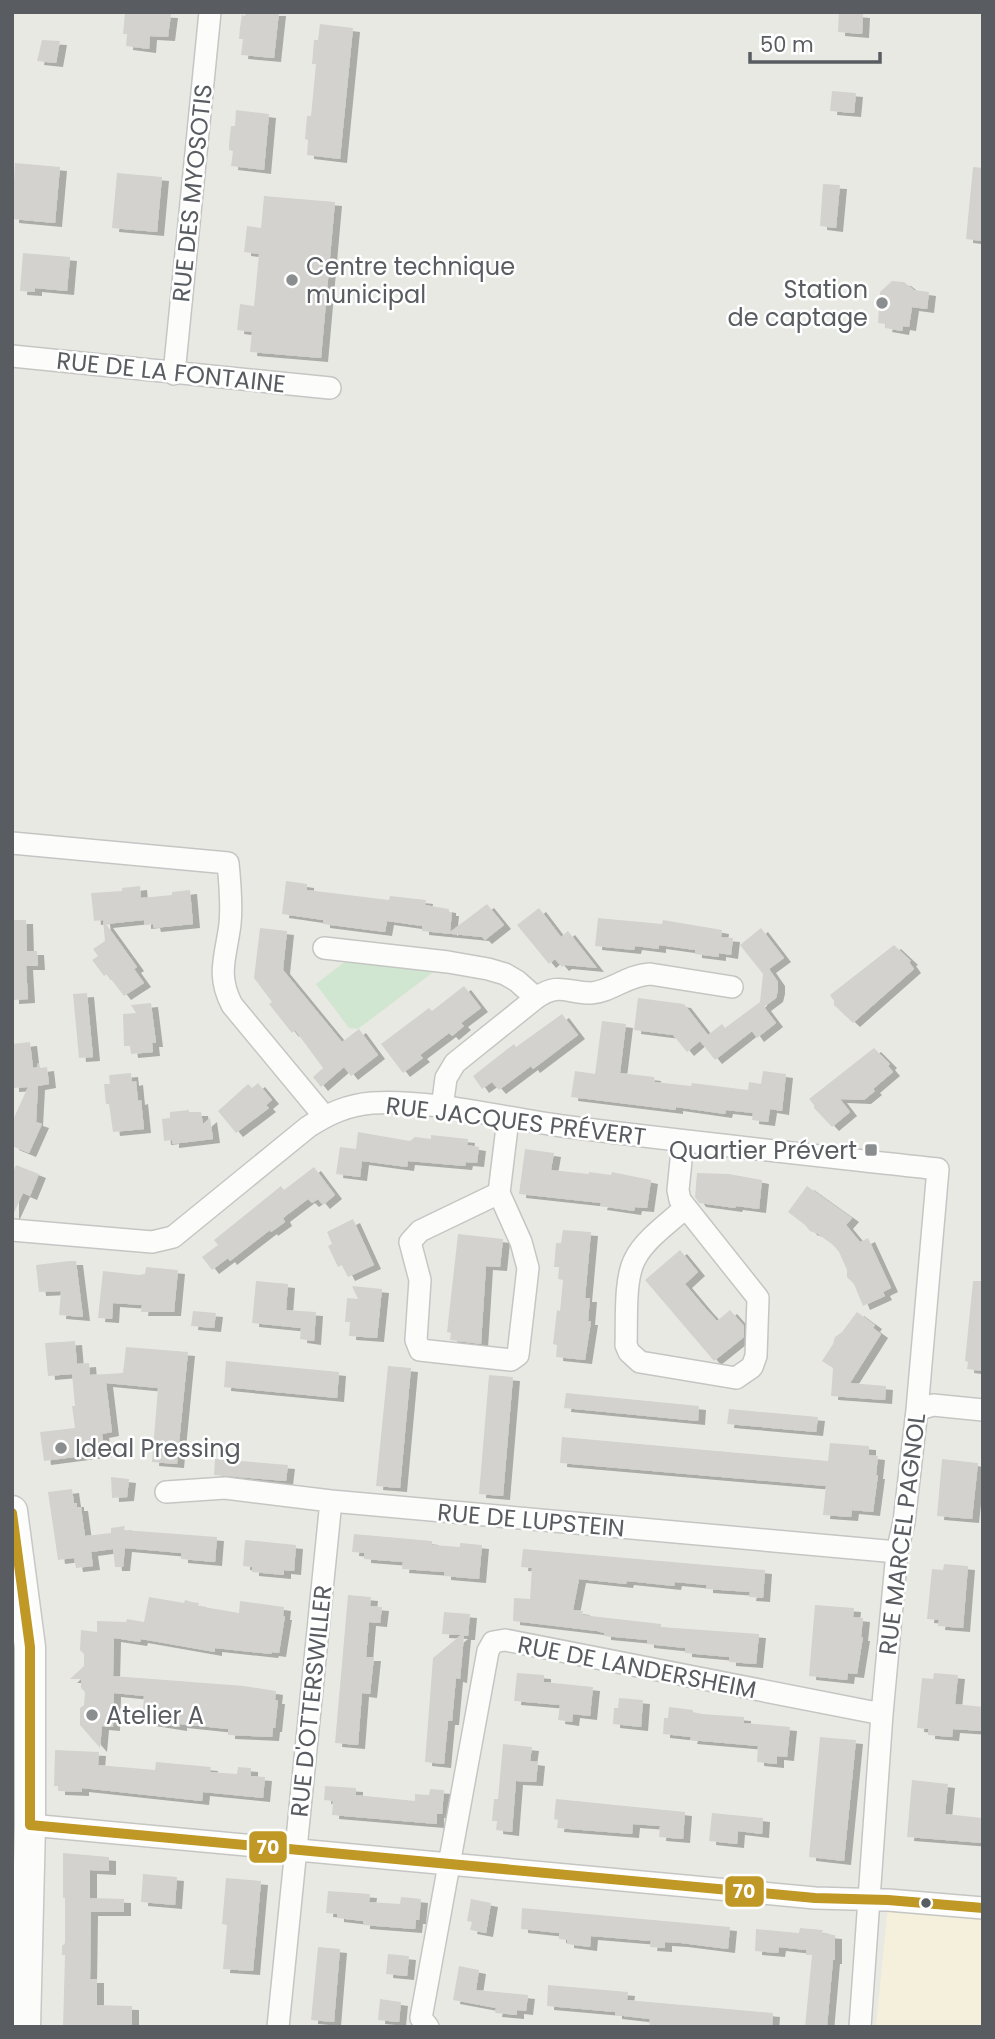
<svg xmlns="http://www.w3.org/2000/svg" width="995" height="2039" viewBox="0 0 995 2039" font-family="Poppins,sans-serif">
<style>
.commercial{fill:#f4f0dc}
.green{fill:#d1e6d0}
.building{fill:#d3d2cf;filter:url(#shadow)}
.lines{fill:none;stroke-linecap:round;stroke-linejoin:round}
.street-casing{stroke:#c5c6c4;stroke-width:24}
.secondary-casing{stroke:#c7c7c7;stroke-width:33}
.street{stroke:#fcfcfb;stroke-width:21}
.secondary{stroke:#fcfcfb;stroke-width:30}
.bus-1-casing{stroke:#fff;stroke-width:16}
.bus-1{stroke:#c09825;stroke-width:10}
.poi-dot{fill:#8b8e8f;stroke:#fff;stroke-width:2.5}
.bus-dot{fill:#595d61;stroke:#fff;stroke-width:2.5}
.labels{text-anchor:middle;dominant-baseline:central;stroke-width:5;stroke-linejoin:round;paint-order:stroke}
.street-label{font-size:24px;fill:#595d61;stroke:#fff}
.poi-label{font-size:24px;fill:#595d61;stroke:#fff;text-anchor:start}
.line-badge{stroke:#fff;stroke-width:2.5}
.badge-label{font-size:19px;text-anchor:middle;font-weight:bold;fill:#fff}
</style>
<defs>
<filter id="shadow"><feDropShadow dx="7" dy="4" stdDeviation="0" flood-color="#0004"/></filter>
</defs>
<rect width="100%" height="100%" fill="#e9e9e4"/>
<!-- commercial -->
<path class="commercial" d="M889,1895L983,1903V2027H876Z"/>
<!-- green -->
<path class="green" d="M358,960L436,970L358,1029L349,1028L316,984L343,963Z"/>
<!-- building -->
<path class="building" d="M125,12L171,14L168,37L150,36L149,49L126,46L127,34H123Z
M246,12H279L274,58L241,55L243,39H239L240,27L242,15L245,16Z
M839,12L863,14L862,34L838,32Z
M320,24L353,28L340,159L307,155L308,140L305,139L307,116H311L316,64H312L314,40H318Z
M42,40L60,41L56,63L37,61Z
M832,91L856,93L854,113L830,111Z
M236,110L269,114L264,170L231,166L233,151L229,150V144L231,126H235Z
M15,163L60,167L55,223L12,219Z
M973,167L983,168V241L966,239Z
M117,173L162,177L157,232L112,228Z
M823,184L840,185L836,228L820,226Z
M264,196L335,202L321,358L250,352L252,332L237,330L240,304L254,306L259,254L244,252L247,226L261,228Z
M23,253L70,257L67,291L35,288V292L20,291Z
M892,281L904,282L914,290L929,292L927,309L912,307L909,327L903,326L902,331L885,328L886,324L878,323L880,292Z
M286,881L307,884V890L389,900L390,896L426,900L425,905L449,909V912H452L450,932L487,904L504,925L485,940L482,937L422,931V926L387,921L385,932L323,924V920L282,914Z
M140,886L141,898L172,895V892L190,890L193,924L154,928L153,924L144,925V920L106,924L137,967L134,969L144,983L124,996L107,974L104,976L92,960L98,956L93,949L105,941L103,920L94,921L91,893L122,891V888Z
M539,908L561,937L568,931L597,968L565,965L562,967L555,959L549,964L517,925Z
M598,918L662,924L663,920L722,930L721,937L733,938L731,955L719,953V957L695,954V950L659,945V949L635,946L634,950L595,946Z
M12,920H26L27,951H37L38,966H26L28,999L12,1000Z
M260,928L287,931L283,970L342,1042L359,1029L378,1055L351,1076L344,1067L321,1087L313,1077L323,1068L295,1030L292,1033L269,1004L272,1002L254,978Z
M761,928L784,958L769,969L778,982V990L776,998L764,1007L776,1023L757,1038L752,1031L715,1060L700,1041L687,1052L673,1035L634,1030L638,998L684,1004L708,1035L722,1024L725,1028L760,1002L763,974L740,945Z
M894,945L911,961L909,962L914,969L853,1023L834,1005V1001L830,995Z
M464,986L481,1008L461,1023L464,1026L452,1036L449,1033L420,1055L423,1058L403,1073L381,1044L429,1008L432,1011Z
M87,993L93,1057L79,1058L73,994Z
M151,1003L156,1043H152L153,1052L131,1054L130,1046H124L123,1014L136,1013L131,1005Z
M562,1014L578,1035L533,1069L531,1066L499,1090L492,1082L482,1089L473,1076L514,1044L516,1047Z
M602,1021L626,1024L620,1073L654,1077L655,1082L691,1086L692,1083L748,1090L749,1082L761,1084L763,1071L786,1074L782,1111L770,1109L768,1122L752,1120L753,1113L726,1110L725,1114L676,1107V1110L571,1097L575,1071L595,1074Z
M30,1042L33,1068L37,1067L38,1063L39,1068L47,1067L49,1084L38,1086L36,1122L42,1124L29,1153L12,1146V1122L28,1087L12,1088V1044Z
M874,1048L890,1064L888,1066L893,1072L873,1089L875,1091L864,1100L840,1099L850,1112L832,1127L814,1108V1105L809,1099Z
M131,1073L132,1082L136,1081L138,1101L141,1100L144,1129L113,1132L109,1104H106L104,1084H110L109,1075Z
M258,1083L272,1100L266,1105L269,1108L236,1133L218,1111L248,1084L252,1088Z
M189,1110V1112H201L203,1124L210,1118L213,1139L172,1144V1140L164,1141L162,1119L170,1118V1112Z
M358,1132L410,1141L415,1137L431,1139V1135L468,1139L467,1145L479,1147L477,1163L466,1162L465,1166L408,1161L407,1167L362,1161L360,1177L336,1174L340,1147L356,1149Z
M525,1149L554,1153L551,1170L589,1174V1172L611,1175L612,1172L651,1180L647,1208L635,1207L634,1211L600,1206L601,1203L519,1194Z
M16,1165L39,1174L30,1196L23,1193L12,1217V1175Z
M314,1167L335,1195L323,1205L318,1199L312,1203L308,1199L283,1218L285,1222L271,1232L270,1230L230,1261L228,1258L212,1270L202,1257L218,1245L214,1240L281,1186L284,1190Z
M697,1173L729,1174L762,1180L759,1209L736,1206L735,1208L699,1203L695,1197Z
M807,1186L852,1218L846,1225L860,1242L868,1238L891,1288L883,1292L885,1296L863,1306L854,1284L847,1277V1270L839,1252L833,1245L818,1234L810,1231L805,1225L788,1212Z
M353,1219L374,1265L348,1277L342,1265L338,1267L328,1246L332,1244L327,1232Z
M563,1230L591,1232L585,1298H590L588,1321H591L585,1360L556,1357L557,1345L553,1344L557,1310L560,1311L563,1280L558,1279L559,1267H554L556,1243H561Z
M458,1234L503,1239L500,1267L486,1266L481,1344L450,1340L451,1333L447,1332Z
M680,1250L698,1272L685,1284L706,1309L717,1321L730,1310L744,1326V1337L714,1361L645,1280Z
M69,1261H76L83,1317L59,1315L61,1291L39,1292L36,1265Z
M146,1267L178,1270L174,1312H141L142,1305L113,1303L112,1319L98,1318L103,1271L139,1275L145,1274Z
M256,1281L288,1284L286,1310L316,1312L314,1341L300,1339L301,1328L252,1323Z
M973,1281H983V1371L967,1369L968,1362L965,1361Z
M352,1286L382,1289L377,1338L349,1336L350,1322H345L347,1298L358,1299Z
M193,1311L216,1313L214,1328L191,1326Z
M857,1312L875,1325L873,1328L881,1334L850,1383L886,1386L885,1400L831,1396L833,1368L822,1361L833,1344L835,1337L842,1332Z
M75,1341L77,1364L89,1363L90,1375L123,1373L126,1347L188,1352L177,1464L152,1462L158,1388L106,1383L112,1432L102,1434L105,1453L44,1461L40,1432L75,1428L72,1406H75L72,1374L48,1376L45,1343Z
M226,1361L339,1372L337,1398L224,1387Z
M388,1366L411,1368L400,1488L376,1486Z
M489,1375L513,1377L503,1496L479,1494Z
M566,1393L699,1406L698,1421L564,1408Z
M729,1409L818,1417L816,1432L727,1424Z
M562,1437L828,1461L830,1443L869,1446V1455L878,1456L876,1475H878L873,1512L852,1510L851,1517L823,1515L826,1486L560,1463Z
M215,1459L288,1465L286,1481L214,1475Z
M942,1459L978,1463L972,1519L937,1516Z
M111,1477L129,1479L127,1497L112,1498Z
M72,1489L74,1503H77V1507H81L85,1536L111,1533V1528L125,1526L124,1530L217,1537L215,1562L181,1559V1553L125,1548L123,1567H115L113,1549L91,1552L93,1566L76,1568L74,1558L58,1560L48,1492Z
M354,1534L432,1541V1545L460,1547V1543L482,1545L479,1579L444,1576V1572L402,1569L403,1562L364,1559V1553L352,1552Z
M245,1540L296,1545L294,1571L284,1570V1575L252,1572V1567L243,1566Z
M523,1549L765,1570L763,1598L749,1597L750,1592L706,1589V1585L675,1582L674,1586L627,1581L626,1584L579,1579L573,1610L583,1611L582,1615L661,1624V1627L759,1634L756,1664L729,1662V1657L685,1653V1648L647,1644V1640L604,1636V1633L597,1631L513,1621L514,1598L530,1599L532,1568L521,1567Z
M944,1564L968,1566L963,1628L938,1626L939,1620L927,1619L932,1569L943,1570Z
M348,1595L371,1597L370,1606L382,1607L380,1623L369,1622L366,1657H374L370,1694L362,1693L358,1745L335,1743Z
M149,1597L184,1603L185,1600L192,1602L199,1603L198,1606L239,1613L240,1601L284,1607L283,1616H285L279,1653L272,1652L271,1654L215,1648V1652L141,1639L140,1642L114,1638L113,1676L244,1686L276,1691L275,1700H278L275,1728H273L272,1737L228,1735V1729L180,1724V1727L142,1721L144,1696L114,1693L113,1727L102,1726L100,1748L80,1725V1708L84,1705L85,1692L81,1688V1679H70L84,1666V1654L80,1650L81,1630L97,1632V1621L126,1622L127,1619L144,1622Z
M815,1605L854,1608L853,1617L863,1618L861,1637H863L857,1674L848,1673L847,1680L809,1676Z
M444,1612L470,1614L468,1636H464L460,1679L456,1678L452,1721H448L444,1764L425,1762L433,1658L461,1635L442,1634Z
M517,1673L544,1675V1682L593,1687L590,1716L573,1714L572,1722L558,1720L560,1705L514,1701Z
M934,1673L958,1675L955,1704L983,1707V1731L953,1729L952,1737L928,1735V1729L917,1728L922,1678L933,1679Z
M619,1698L643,1700L641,1727L613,1724L614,1708H618Z
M669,1707L693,1710V1712L702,1714L744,1717V1723L790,1727L787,1757L777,1756V1764L757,1762L758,1746L690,1740L691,1737L663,1734L664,1718H668Z
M820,1737L856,1740L844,1861L809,1857Z
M503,1744L532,1747L530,1761L538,1762L536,1782L516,1781L512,1832L496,1830L497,1821H492L494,1799H498Z
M55,1750L99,1752L98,1765L155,1770L156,1762L211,1767L210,1772L237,1774L238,1767L251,1768V1776L265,1777L263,1798L203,1792L202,1801L82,1788V1792L58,1791V1786H54Z
M912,1780L948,1784L945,1814L983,1818V1843L907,1837Z
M325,1786L356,1788V1795L415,1801V1794L429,1795L430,1789L444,1790L442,1814H437V1824L332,1815L333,1801L324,1800Z
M556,1799L685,1812L683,1839L659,1837L660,1826L633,1824L632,1834L557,1828L558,1820L554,1819Z
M712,1813L763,1818L762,1834L738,1831L737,1844L709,1841Z
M63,1853L109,1857V1871L90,1870V1898L124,1899V1912H91L90,1979H97V2005L132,2006V2027H63L65,1955H62V1946L65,1943V1898H63Z
M143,1874L177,1877L175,1905L141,1902Z
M226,1878L261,1881L253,1971L223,1969L227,1925L222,1924Z
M328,1891L370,1894L369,1902L400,1904L401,1897L421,1899L419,1920H416L415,1929L363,1925V1921L337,1918V1914L326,1913Z
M471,1899L491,1903L486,1933L470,1930L472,1922L467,1921Z
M522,1908L730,1927L728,1949L681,1943L665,1942V1948L650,1947L651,1941L591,1936L590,1947L567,1944V1940L559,1939V1933L521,1929Z
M800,1928L823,1930L822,1934L835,1935V1960H833L827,2027H805L812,1955H806V1950L779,1947L778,1953L755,1951L756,1929L799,1933Z
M318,1947L340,1949L334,2022L311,2020Z
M388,1954L409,1956L407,1976L386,1974Z
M459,1966L479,1970L476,1990L528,1995L526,2011L517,2010V2015L495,2013L496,2008L453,2000Z
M548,1985L628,1992L627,2000L773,2013L772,2027H649L650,2019L615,2015V2012L547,2006Z
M380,1999L401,2002L399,2022L378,2020Z"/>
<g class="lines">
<defs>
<path id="street" d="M12,356L330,388
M174,374L210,12
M12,843L228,863C230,883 232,905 230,924C226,957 216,974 232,1005L324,1116
M324,948L448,962L488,969L505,974L517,981L536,998C558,982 567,993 591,993C611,992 627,975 650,974L732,987
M442,1108L446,1078L455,1063L536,998
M683,1141L678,1190L680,1200L758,1298L756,1356L752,1367L736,1378L640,1362L629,1352L626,1345C627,1321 624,1279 635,1259C645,1239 669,1223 685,1208
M499,1193L521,1242L528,1268L518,1355L511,1360L420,1350L416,1340L420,1280L410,1242L420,1231L499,1193L508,1119
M12,1230L152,1242L173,1237L308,1127C328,1114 347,1105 372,1103C429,1099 504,1118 562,1126C687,1142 813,1155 938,1169L917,1410L904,1522L897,1552L882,1714L860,2027
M917,1410L933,1405L983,1410
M166,1492L225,1488L331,1501L897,1552
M30,1825L815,1898L888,1900L983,1908
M278,2027L331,1501
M428,2027L421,2018L488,1651L493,1642L505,1640L882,1714"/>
<path id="secondary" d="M12,1511L30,1647V1825L25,2027"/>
</defs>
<!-- street casing -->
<use href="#street" class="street-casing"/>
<!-- secondary casing -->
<use href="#secondary" class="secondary-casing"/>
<!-- street -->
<use href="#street" class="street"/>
<!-- secondary -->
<use href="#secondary" class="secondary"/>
<defs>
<path id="bus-1" d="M12,1513L30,1647V1825
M30,1825L815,1898L888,1900L983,1908"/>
</defs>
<!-- bus-1 casing -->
<use href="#bus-1" class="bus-1-casing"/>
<!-- bus-1 -->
<use href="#bus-1" class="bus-1"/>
</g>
<!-- markers -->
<g class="poi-dot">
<circle cx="292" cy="280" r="7"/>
<circle cx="882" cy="303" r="7"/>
<rect x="864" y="1143" width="14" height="14" rx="3.5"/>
<circle cx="61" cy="1448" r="7"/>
<circle cx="92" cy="1715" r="7"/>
</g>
<circle class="bus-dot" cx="926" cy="1903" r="6"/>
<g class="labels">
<!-- street labels -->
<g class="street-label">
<text transform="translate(192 193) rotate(-84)">RUE DES MYOSOTIS</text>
<text transform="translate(171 372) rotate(6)">RUE DE LA FONTAINE</text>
<text transform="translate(516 1121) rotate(7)">RUE JACQUES PRÉVERT</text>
<text transform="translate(531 1520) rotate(5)">RUE DE LUPSTEIN</text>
<text transform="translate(902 1534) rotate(-83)">RUE MARCEL PAGNOL</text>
<text transform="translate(637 1667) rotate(11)">RUE DE LANDERSHEIM</text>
<text transform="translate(311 1701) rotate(-84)">RUE D'OTTERSWILLER</text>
</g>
<!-- poi labels -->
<g class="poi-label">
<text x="306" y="266">Centre technique<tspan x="306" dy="28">municipal</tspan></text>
<text x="868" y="289" text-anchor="end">Station<tspan x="868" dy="28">de captage</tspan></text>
<text x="857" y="1150" text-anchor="end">Quartier Prévert</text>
<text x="75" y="1448">Ideal Pressing</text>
<text x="106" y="1715">Atelier A</text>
</g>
</g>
<g class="line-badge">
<rect x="248" y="1830" width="40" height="34" rx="7" fill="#c09825"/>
<rect x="724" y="1875" width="41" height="33" rx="7" fill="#c09825"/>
</g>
<g class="badge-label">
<text x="268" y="1854">70</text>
<text x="744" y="1898">70</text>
</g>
<!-- border -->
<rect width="995" height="2039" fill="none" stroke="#595d61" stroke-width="28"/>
<!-- scale -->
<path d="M750 52v10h130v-10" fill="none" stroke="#595d61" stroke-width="3.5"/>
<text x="760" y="52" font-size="21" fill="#595d61" stroke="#ffffff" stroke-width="5" paint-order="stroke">50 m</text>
</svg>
